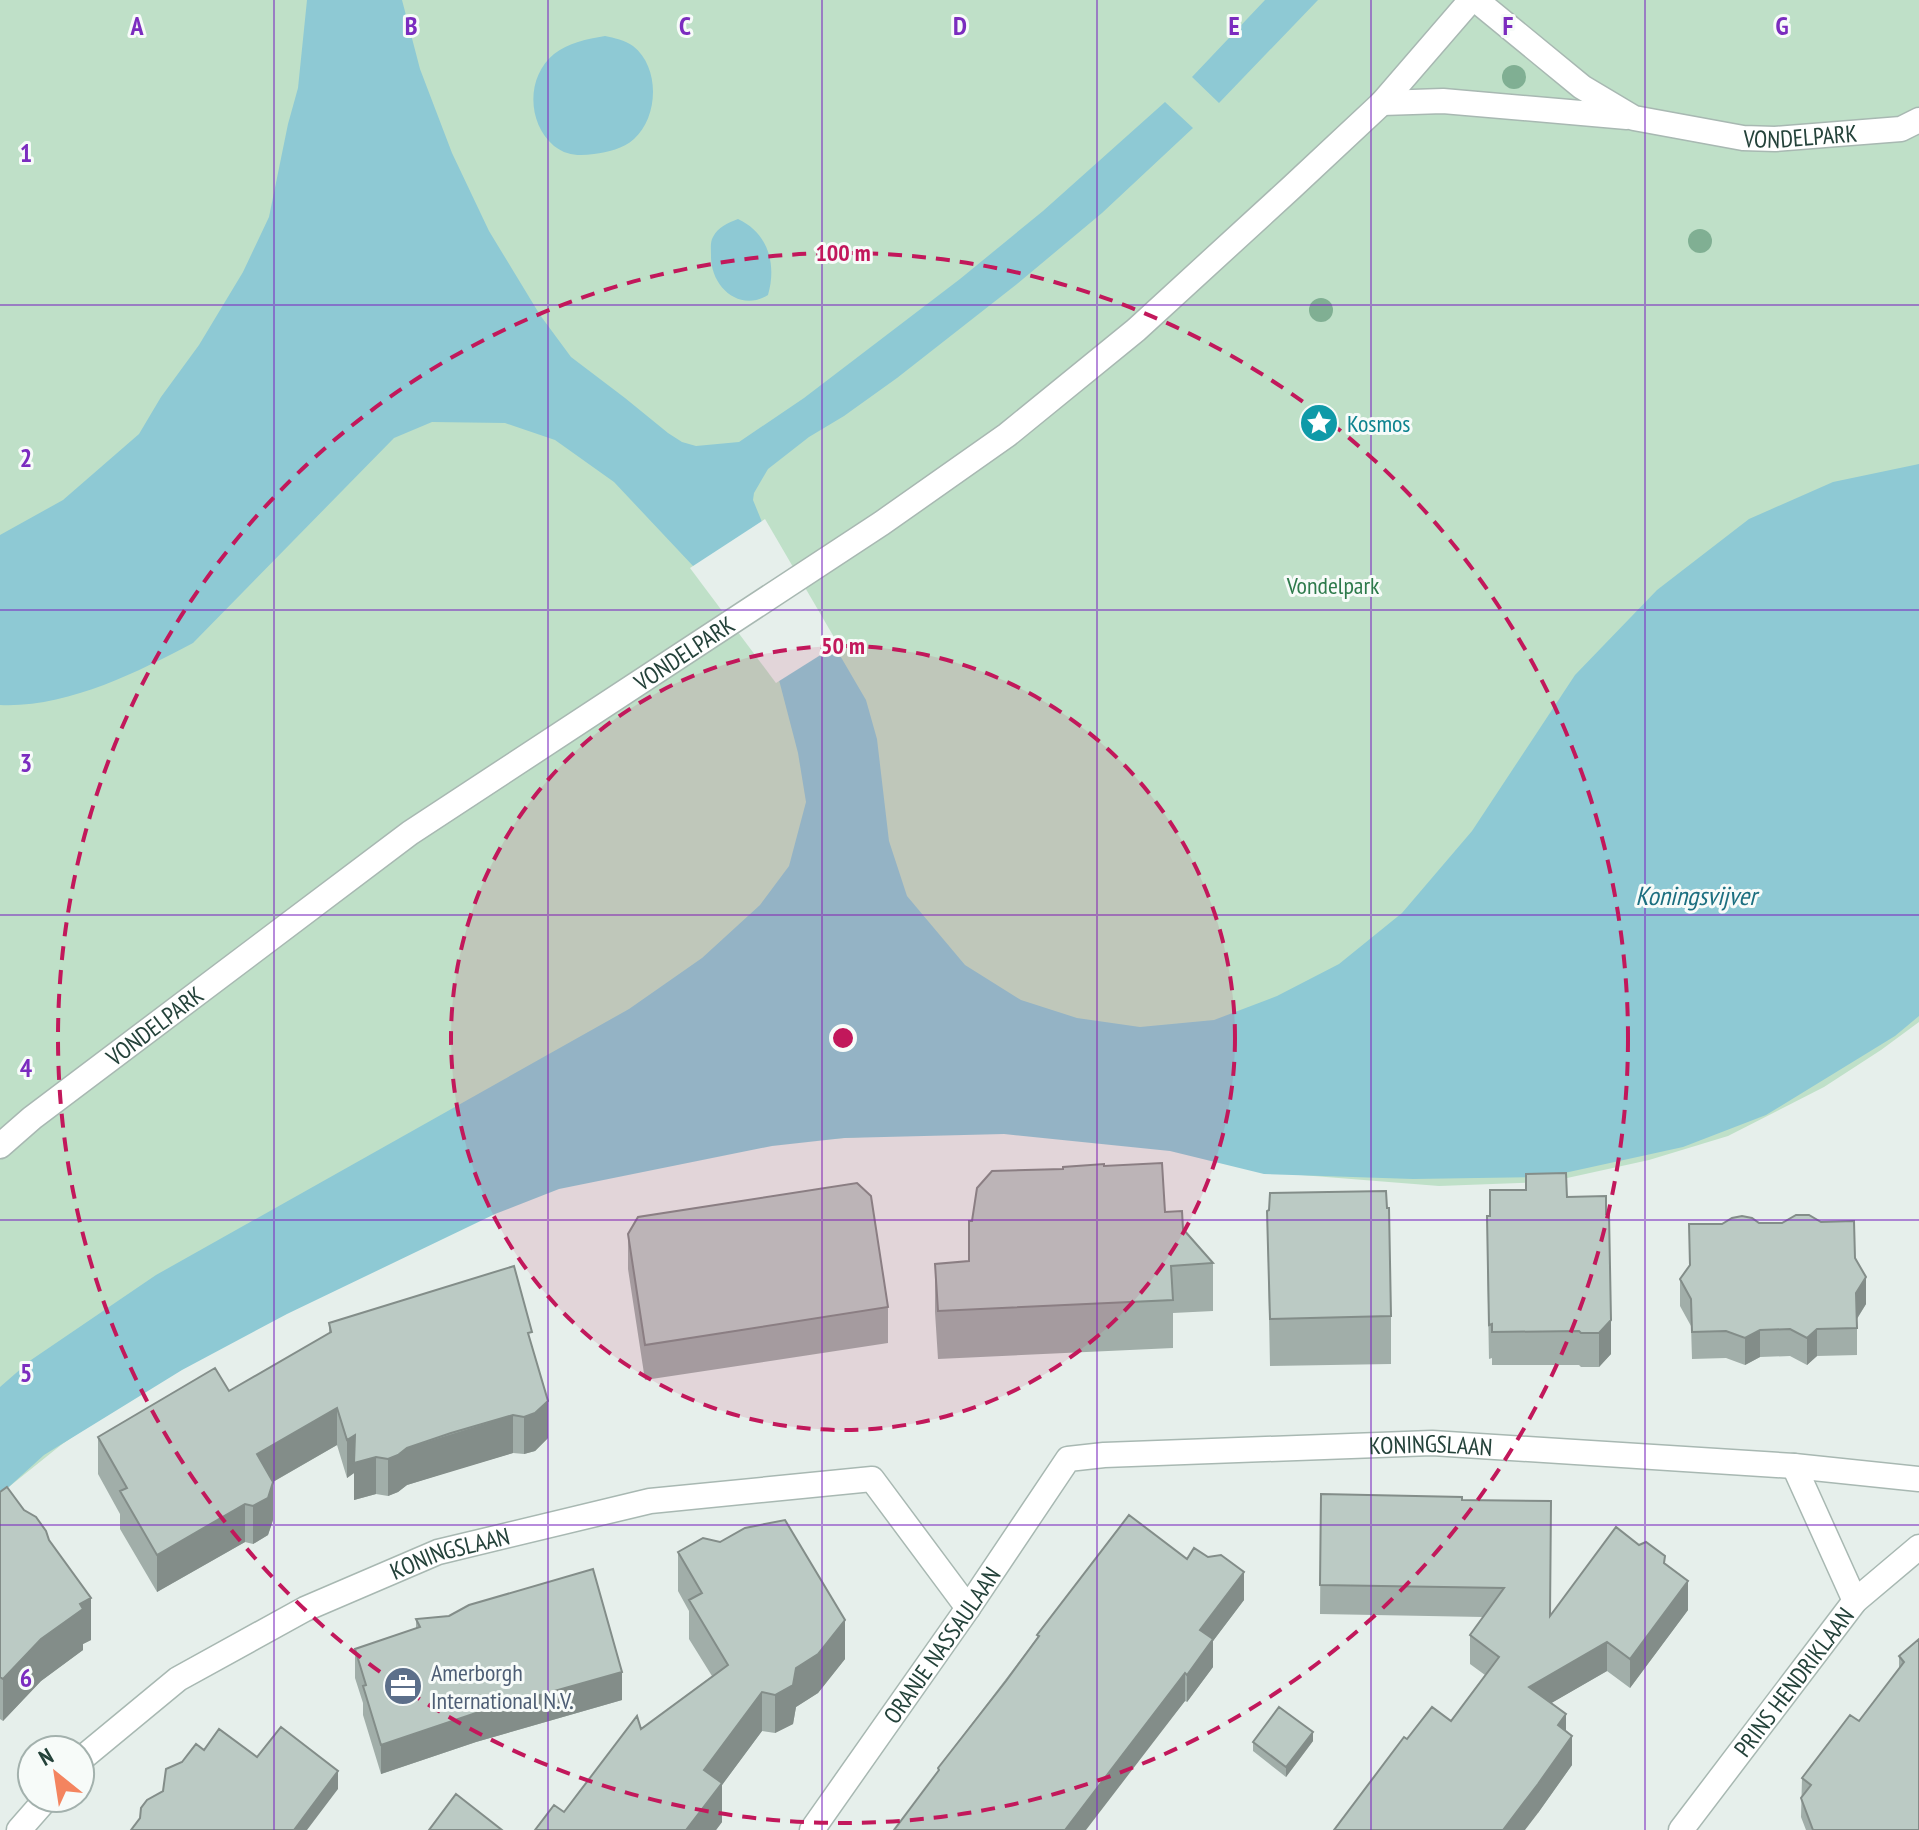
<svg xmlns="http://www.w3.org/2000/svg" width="1919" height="1830" viewBox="0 0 1919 1830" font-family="'PT Sans Narrow',sans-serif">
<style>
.green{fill:#bfe0c8}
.water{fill:#8ec9d4}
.pier{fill:#e6efeb}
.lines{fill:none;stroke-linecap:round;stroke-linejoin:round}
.minor-casing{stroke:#a8b8b2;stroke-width:27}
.minor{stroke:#fff;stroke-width:24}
.tree{fill:#80af93}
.wall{fill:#a1aea9}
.shaded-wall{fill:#838d89}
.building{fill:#bbcac4;stroke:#838d89;stroke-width:2}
.grid{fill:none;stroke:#7b2cbf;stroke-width:2;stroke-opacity:0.55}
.ring{fill:none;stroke:#c2185b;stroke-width:4;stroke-dasharray:14 10}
.labels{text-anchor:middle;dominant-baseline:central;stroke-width:6;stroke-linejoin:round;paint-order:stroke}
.street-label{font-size:24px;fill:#24423a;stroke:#f7fbf9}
.culture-label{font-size:24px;fill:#0d838f;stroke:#f7fbf9;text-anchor:start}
.park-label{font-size:24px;fill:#2d7a4b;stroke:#f7fbf9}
.service-label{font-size:24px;fill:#4e5e75;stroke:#f7fbf9;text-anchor:start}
.water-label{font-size:26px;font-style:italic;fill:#1c6f80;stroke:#f7fbf9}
.grid-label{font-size:26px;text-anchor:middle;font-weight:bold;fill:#7b2cbf;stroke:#f7fbf9;stroke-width:6;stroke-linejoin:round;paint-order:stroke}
.centre{fill:#c2185b;stroke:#f7fbf9;stroke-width:4}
.ring-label{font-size:24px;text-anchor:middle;font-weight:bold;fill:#c2185b;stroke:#f7fbf9;stroke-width:6;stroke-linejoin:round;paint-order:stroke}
</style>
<rect width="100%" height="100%" fill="#e6efeb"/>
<!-- green -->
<path class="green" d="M0,0H1919V1022L1881,1050L1824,1087L1728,1136L1649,1160L1549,1182L1439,1186L1301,1175L1175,1149L1004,1129L775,1142L579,1181L506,1203L286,1309L124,1401L61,1445L0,1494Z"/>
<!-- water -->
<path class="water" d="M307,0H402L420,69L452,153L489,231L540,315L571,357L625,398L668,433L682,442L696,446L739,442L804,398L960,279L1043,211L1165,102L1193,128L1102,213L1017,284L897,378L844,416L809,437L768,469L754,493L753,500L762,522L866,700L877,739L889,841L907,896L965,965L1021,1000L1077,1018L1140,1027L1214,1020L1277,996L1339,964L1402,913L1472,831L1575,675L1657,590L1749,519L1833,482L1919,464V1016L1895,1036L1766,1115L1683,1147L1546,1177L1413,1179L1264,1174L1170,1151L1004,1134L844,1138L772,1146L559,1189L495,1214L287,1314L182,1370L44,1455L0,1495V1387L31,1360L156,1275L629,1009L702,958L760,905L789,866L806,802L798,753L779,680L694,567L614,482L555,440L505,423L432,422L394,438L193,643C136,673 66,708 0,705V535L63,500L139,434L161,397L199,345L243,272L269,217L288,124L298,88Z
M1265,0H1318L1219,103L1192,77Z
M605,36C614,38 625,40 633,46C661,68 658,118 634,139C623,149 608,152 594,154C579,156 567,156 554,146C527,123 526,77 554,54C568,43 587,39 605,36Z
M738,219C768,233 777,264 768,295C739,313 710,286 711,255C711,249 710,242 713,237C718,227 728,223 738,219Z"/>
<!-- pier -->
<path class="pier" d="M765,519L838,644L776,683L690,568Z"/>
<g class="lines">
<defs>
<g id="minor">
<path id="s1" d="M1476,0L1582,87L1634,118L1743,138L1775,139L1901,129L1919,120"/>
<path d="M1382,103L1443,101L1627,117"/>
<path id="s2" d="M0,1146L32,1118L410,833L882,523L1007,435L1136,330L1291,188L1382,103L1471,0"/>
<path d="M1794,1466L1855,1601"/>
<path id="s3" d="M80,1760L178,1679L305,1609L438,1552L650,1501L872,1479L968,1608"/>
<path d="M19,1830L47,1798"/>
<path id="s4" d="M812,1830L968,1608L1068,1459L1104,1455L1432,1443L1794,1466L1919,1479"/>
<path id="s5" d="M1681,1830L1855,1601L1919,1547"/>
</g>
</defs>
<!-- minor casing -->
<use href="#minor" class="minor-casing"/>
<!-- minor -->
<use href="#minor" class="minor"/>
</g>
<!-- trees -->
<g class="tree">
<circle cx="1514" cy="77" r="12"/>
<circle cx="1700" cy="241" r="12"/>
<circle cx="1321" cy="310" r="12"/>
</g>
<!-- wall -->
<path class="wall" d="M1104,1166L1165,1212L1183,1229L1213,1263V1311L1173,1313V1348L938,1359L935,1312V1264L969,1261V1221H972Z
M1490,1190L1567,1197L1611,1354L1599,1367H1581L1579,1365H1492V1358L1489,1359L1487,1250V1216H1490Z
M1267,1211L1391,1316V1364L1270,1366Z
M1759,1223L1855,1258L1866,1304L1857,1319V1355L1817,1356L1807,1365L1790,1356L1760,1357L1745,1365L1726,1358L1692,1359L1691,1326L1680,1306V1279L1689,1267V1224Z
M628,1234L888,1307V1343L645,1380L628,1269Z
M329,1323L532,1347L548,1438L535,1451L524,1454L513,1453L451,1471L407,1485L398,1492L388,1496L376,1494L354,1500V1473L347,1478L337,1445L273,1482V1520L268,1535L253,1544L245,1542L157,1592L120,1529V1514L98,1474V1437L229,1391L329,1334Z
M0,1492L24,1510L49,1540L91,1640L83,1644V1650L41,1681L3,1721L0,1719Z
M1321,1494L1462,1500L1550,1616L1665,1564L1688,1610L1630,1688L1607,1671L1551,1703L1566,1731L1572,1765L1538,1813L1407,1739L1451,1721L1485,1675L1470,1664V1635L1483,1617L1320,1614Z
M678,1552L845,1659L818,1693L796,1707L793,1724L775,1733L762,1731L722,1785V1822L716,1830H535L564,1812L641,1729L712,1676L689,1639V1611L678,1591Z
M1187,1559L1244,1600L1213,1641V1667L1187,1702L1185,1701L1162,1729L938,1771V1768L1037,1638V1635Z
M416,1619L622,1700L476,1742L381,1774L363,1715V1703L355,1678V1649L416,1628Z
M1919,1639V1830H1806L1801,1817L1802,1778L1859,1721L1899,1669V1656Z
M1313,1741L1286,1777L1253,1751V1742Z"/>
<!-- shaded-wall -->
<path class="shaded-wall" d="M1866,1277V1304L1856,1320V1293Z
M1611,1320V1354L1599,1367V1333Z
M1817,1329V1356L1807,1365V1338Z
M1760,1330V1357L1745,1365V1338Z
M548,1401V1438L535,1451L524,1454V1417Z
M337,1408V1445L257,1491V1454Z
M513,1415V1453L407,1485L398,1492L388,1496V1459L407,1448Z
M355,1435L376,1457V1494L354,1500V1473L347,1478V1440Z
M273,1482V1520L268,1535L253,1544V1506Z
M245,1504V1542L157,1592V1555Z
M1244,1572V1600L1213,1641V1667L1187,1702V1675L1200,1630Z
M1688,1581V1610L1630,1688V1659Z
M91,1598V1640L83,1644V1650L41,1681L3,1721V1679L41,1639L80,1604Z
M845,1620V1659L818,1693L796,1707L793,1724L775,1733V1695L796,1668Z
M1607,1642V1671L1529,1716V1687Z
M622,1672V1700L476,1742L381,1774V1745L476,1713Z
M1185,1673V1701L1086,1830H1065Z
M762,1692V1731L722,1785V1822L716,1830H686L704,1770Z
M1566,1714V1743L1558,1725Z
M1313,1732V1741L1286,1777V1767Z
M1572,1736V1765L1538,1813L1525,1830H1503Z
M338,1771V1789L307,1830H294Z"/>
<!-- building -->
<path class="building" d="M1162,1163L1165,1212L1182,1211L1183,1229L1213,1263L1171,1266L1173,1300L938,1311L935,1264L969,1261V1221H972L977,1188L992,1171L1063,1169V1167L1104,1164V1166Z
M1566,1173L1567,1197L1606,1196V1214H1609L1611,1320L1599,1333H1581L1579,1331L1492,1332V1324L1489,1325L1487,1216H1490V1190H1526V1174Z
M857,1183L871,1196L888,1307L645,1345L628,1234L638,1217Z
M1386,1191L1387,1208H1389L1391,1316L1270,1319L1267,1211L1269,1210L1270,1193Z
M1796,1215H1809L1821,1222L1854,1221L1855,1258L1866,1277L1856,1293L1857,1328L1817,1329L1807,1338L1790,1329L1760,1330L1745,1338L1726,1331L1692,1332L1691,1299L1680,1279L1690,1265L1689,1224H1722L1732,1218L1742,1216L1752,1218L1759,1223H1782Z
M514,1266L532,1332L528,1333L548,1401L535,1413L524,1417L513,1415L451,1433L407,1448L398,1455L388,1459L376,1457L354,1463L355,1435L347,1440L337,1408L257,1454L273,1482L268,1498L253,1506L245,1504L157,1555L120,1491L127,1488L98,1437L215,1368L229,1391L331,1332L329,1323Z
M7,1487L24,1510L36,1517L46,1531L49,1540L91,1598L80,1604L83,1609L41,1639L3,1679L0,1677V1492Z
M1321,1494L1462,1497V1500L1551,1501L1550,1616L1616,1527L1639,1545L1646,1542L1665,1556L1664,1563L1688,1581L1630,1659L1607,1642L1529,1687L1566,1714L1558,1725L1572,1736L1538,1784L1503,1830H1334L1404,1737L1407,1739L1432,1707L1451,1721L1499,1657L1470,1635L1504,1588L1320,1585Z
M1129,1515L1187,1559L1194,1548L1208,1557L1221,1555L1244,1572L1200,1630L1213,1639L1187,1675L1185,1673L1065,1830H894L939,1770L938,1768L1006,1681L1039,1636L1037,1635Z
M785,1520L845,1620L818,1654L796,1668L793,1685L775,1695L762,1692L704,1770L722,1783L686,1830H535L554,1805L564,1812L637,1716L641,1729L728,1665L689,1600L702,1593L678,1552L703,1538L720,1542L745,1528Z
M593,1569L622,1672L476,1713L381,1745L363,1686L366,1685L355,1649L420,1627L416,1619L449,1616L469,1605Z
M1919,1639V1830H1813L1801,1798L1811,1785L1802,1778L1850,1715L1859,1721L1904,1662L1899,1656Z
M1279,1707L1313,1732L1286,1767L1253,1742Z
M281,1727L338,1771L294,1830H131L140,1818L141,1808L147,1800L163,1791L166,1769L182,1762L196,1744L204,1750L219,1729L257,1757Z
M456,1794L502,1830H429Z"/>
<!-- grid -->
<path class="grid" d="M274,0V1830M548,0V1830M822,0V1830M1097,0V1830M1371,0V1830M1645,0V1830M0,305H1919M0,610H1919M0,915H1919M0,1220H1919M0,1525H1919"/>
<!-- distance rings -->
<circle cx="843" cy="1038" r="392" fill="#c2185b" fill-opacity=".12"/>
<g class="ring">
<circle cx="843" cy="1038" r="392"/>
<circle cx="843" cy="1038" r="785"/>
</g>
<!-- icons -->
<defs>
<symbol id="sight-disc" viewBox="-11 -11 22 22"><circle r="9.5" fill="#0f9aa8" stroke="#f7fbf9"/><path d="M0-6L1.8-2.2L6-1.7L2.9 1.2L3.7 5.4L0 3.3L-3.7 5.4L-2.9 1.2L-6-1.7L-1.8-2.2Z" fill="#fff"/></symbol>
<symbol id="office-disc" viewBox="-11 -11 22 22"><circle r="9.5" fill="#5c6f8a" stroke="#f7fbf9"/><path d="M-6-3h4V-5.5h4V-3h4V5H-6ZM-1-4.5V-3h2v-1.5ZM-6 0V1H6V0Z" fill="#fff"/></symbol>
</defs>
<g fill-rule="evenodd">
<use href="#sight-disc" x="1297" y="401" width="44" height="44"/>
<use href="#office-disc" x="381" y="1664" width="44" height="44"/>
</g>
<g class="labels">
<!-- street labels -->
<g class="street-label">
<text stroke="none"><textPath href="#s1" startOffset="366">VONDELPARK</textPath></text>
<text stroke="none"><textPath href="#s2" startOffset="844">VONDELPARK</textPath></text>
<text stroke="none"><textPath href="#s2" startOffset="196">VONDELPARK</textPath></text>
<text stroke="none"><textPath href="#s4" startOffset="814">KONINGSLAAN</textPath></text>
<text stroke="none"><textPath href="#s3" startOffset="428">KONINGSLAAN</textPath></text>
<text stroke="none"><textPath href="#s4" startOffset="226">ORANJE NASSAULAAN</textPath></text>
<text stroke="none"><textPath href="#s5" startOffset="186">PRINS HENDRIKLAAN</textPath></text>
</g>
<!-- culture labels -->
<g class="culture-label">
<text x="1347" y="423">Kosmos</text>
</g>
<!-- park labels -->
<g class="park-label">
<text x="1333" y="585">Vondelpark</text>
</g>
<!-- service labels -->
<g class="service-label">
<text x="431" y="1672">Amerborgh<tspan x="431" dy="28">International N.V.</tspan></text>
</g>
<!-- water labels -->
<g class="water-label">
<text x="1696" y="895">Koningsvijver</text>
</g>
</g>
<g class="grid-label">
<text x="137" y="35">A</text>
<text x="411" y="35">B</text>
<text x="685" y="35">C</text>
<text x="960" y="35">D</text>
<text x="1234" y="35">E</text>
<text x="1508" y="35">F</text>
<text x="1782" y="35">G</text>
<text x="26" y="162">1</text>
<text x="26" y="467">2</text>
<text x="26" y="772">3</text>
<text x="26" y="1077">4</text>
<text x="26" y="1382">5</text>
<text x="26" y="1687">6</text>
</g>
<circle cx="843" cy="1038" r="12" class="centre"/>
<g class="ring-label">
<text x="843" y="261">100 m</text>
<text x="843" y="654">50 m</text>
</g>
<!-- north arrow -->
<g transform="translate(56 1774) rotate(330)"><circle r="38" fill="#f7fbf9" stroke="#a3b1ad" stroke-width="2"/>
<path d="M0-6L14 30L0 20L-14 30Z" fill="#f4845f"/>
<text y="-12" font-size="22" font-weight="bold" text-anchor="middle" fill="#24423a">N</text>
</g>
</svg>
